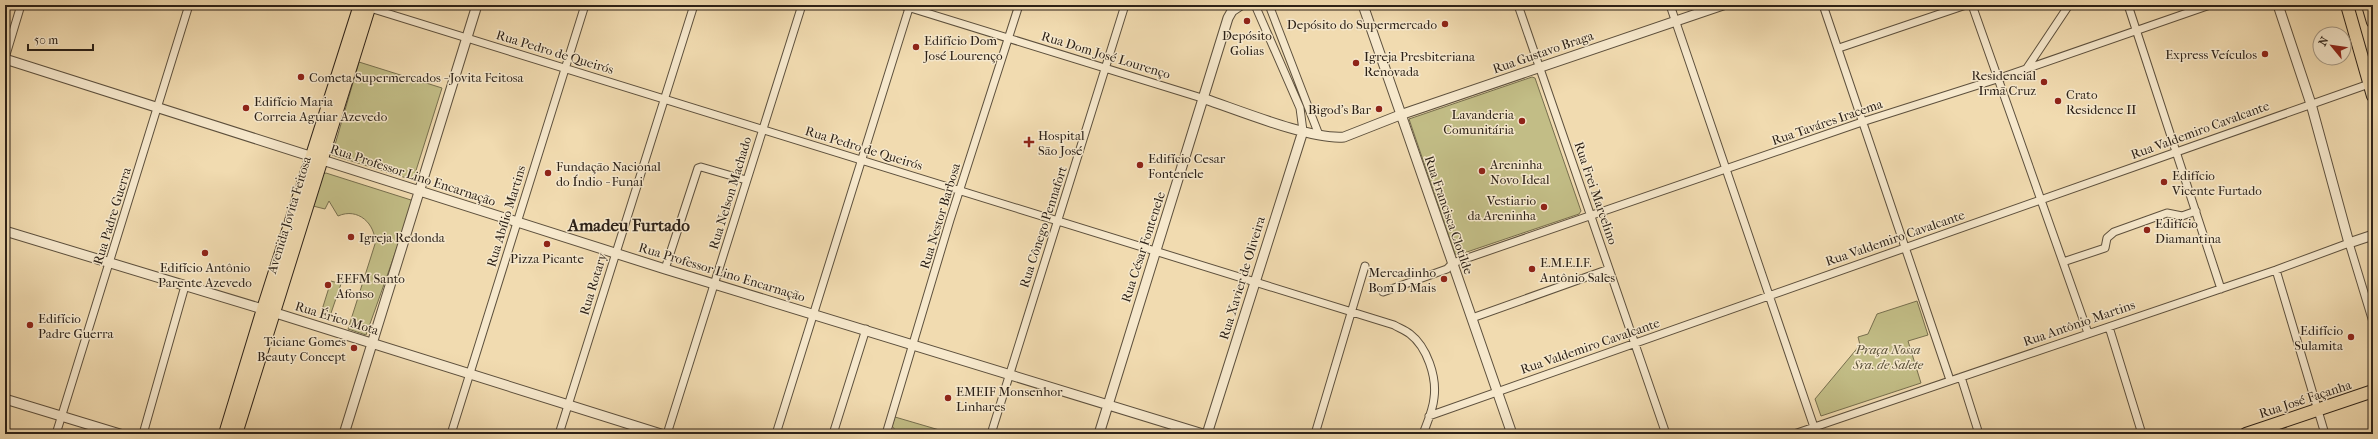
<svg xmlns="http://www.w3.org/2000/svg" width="2378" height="439" viewBox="0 0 2378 439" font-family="'IM FELL French Canon',serif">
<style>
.green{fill:#c2bd86;stroke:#776f4e}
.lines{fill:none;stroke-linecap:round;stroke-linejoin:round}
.minor-casing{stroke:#5d503d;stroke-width:9}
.tertiary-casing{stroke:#5d503d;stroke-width:11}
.primary-casing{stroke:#2c2117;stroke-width:14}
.minor{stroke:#f6e8cc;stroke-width:7}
.tertiary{stroke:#f6e8cc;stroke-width:9}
.primary{stroke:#f1dbb0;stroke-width:12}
.poi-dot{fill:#8f2418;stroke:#f6e8cc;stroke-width:1.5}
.labels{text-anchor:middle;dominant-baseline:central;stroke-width:3;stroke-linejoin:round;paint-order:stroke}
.poi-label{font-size:13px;fill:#2c2117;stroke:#f6e8cc;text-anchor:start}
.street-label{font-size:13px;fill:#2c2117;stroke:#f6e8cc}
.park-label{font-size:13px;font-style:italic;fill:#595038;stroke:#f6e8cc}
.district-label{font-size:17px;font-weight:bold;fill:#2c2117;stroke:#f6e8cc}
</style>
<rect width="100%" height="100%" fill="#f1dbb0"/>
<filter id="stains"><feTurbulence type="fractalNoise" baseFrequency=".005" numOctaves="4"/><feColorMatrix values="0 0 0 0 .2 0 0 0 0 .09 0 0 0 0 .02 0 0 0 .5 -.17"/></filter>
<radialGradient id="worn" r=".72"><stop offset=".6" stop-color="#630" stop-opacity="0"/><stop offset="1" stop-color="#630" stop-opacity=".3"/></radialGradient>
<!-- green -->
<path class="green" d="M359,62L442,88L413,180L332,155Z
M1532,77L1535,78L1581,211L1579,214L1458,255L1455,254L1409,119Z
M326,173L411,200L413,203L366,335L348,329L375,244C376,224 358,207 338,216L329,201L325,209L313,206L323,174Z
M331,281L341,284L330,316L321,313Z
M1917,301L1928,335L1908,341L1921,383L1821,416L1815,399L1860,345L1858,337L1868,334L1877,314Z
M895,417L953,434H895L896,431L892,426Z"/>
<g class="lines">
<defs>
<path id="minor" d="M901,5L1205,99
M1255,5L1300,108L1303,131
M1269,5L1319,135
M1518,5L1666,434
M1670,5L1814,427
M1823,5L1950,380
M1972,5L2088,333
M2128,5L2221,289
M370,8L1394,325C1399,328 1405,330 1410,334C1427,347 1437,377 1434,398C1433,410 1427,423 1423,434
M1839,48L1966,5
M5,58L21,5
M2027,68L2069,5
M2063,262L2105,248L2107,238L2114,232L2167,213L2182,216L2196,211
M665,269L698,168L701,167L746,180
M2276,270L2325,434
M1383,292L1447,269L1453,263L1862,122L1997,79L2210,5
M1472,318L1609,269
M2109,327L2142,434
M1961,377L1979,434
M1429,416L2369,84
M56,434L189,5
M143,434L185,286
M451,434L585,5
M559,434L694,5
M667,434L802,5
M776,434L910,5
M833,434L866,329
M886,434L950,220L1019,5
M991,434L1125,5
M1315,434L1365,266
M1794,434L2276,270L2349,243L2373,322"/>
<path id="tertiary" d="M1363,5L1512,434
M2278,5L2311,104L2349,243L2373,235
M5,59L665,269L1203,434
M1205,99C1238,110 1311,140 1344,137L1400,115L1723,5
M5,231L282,315L661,434
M5,399L120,434
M344,434L477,5
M1099,434L1228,18L1232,11L1241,5
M1207,434L1303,131"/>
<path id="primary" d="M2347,5L2373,96
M2368,5L2373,22
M225,434L263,309L360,5
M236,434L370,5
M2246,434L2373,391"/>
</defs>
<!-- minor casing -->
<use href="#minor" class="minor-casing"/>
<!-- tertiary casing -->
<use href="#tertiary" class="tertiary-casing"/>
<!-- primary casing -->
<use href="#primary" class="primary-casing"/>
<!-- minor -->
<use href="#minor" class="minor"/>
<!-- tertiary -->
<use href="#tertiary" class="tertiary"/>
<!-- primary -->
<use href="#primary" class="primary"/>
</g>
<!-- markers -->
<g class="poi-dot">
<circle cx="1247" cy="21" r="4"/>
<circle cx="1445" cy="24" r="4"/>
<circle cx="916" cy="47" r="4"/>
<circle cx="2265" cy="54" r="4"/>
<circle cx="1356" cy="63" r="4"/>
<circle cx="301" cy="77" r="4"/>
<circle cx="2044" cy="82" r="4"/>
<circle cx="2058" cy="101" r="4"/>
<circle cx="246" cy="108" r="4"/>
<circle cx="1379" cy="109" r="4"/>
<circle cx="1522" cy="121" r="4"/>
<path d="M1027 136h4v4h4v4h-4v4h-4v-4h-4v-4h4z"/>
<circle cx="1140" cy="165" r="4"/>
<circle cx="1482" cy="171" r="4"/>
<circle cx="548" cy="173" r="4"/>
<circle cx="2164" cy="182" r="4"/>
<circle cx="1544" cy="207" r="4"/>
<circle cx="2147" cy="230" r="4"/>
<circle cx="351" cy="237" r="4"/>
<circle cx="547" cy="244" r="4"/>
<circle cx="205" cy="253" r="4"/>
<circle cx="1532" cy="269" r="4"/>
<circle cx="1444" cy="279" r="4"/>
<circle cx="328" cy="285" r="4"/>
<circle cx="30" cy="325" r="4"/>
<circle cx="2351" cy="337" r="4"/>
<circle cx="354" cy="348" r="4"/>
<circle cx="948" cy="398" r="4"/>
</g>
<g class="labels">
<!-- poi labels -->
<g class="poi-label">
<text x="1437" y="24" text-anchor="end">Depósito do Supermercado</text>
<text x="1247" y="35" text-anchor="middle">Depósito<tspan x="1247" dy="15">Golias</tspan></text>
<text x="924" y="40">Edifício Dom<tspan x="924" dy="15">José Lourenço</tspan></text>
<text x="2257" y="54" text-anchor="end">Express Veículos</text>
<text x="1364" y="56">Igreja Presbiteriana<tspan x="1364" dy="15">Renovada</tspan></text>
<text x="2036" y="75" text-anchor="end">Residencial<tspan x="2036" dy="15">Irmã Cruz</tspan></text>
<text x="309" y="77">Cometa Supermercados - Jovita Feitosa</text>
<text x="2066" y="94">Crato<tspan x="2066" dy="15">Residence II</tspan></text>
<text x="254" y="101">Edifício Maria<tspan x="254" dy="15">Correia Aguiar Azevedo</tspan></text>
<text x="1371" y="109" text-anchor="end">Bigod's Bar</text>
<text x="1514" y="114" text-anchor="end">Lavanderia<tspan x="1514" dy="15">Comunitária</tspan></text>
<text x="1038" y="135">Hospital<tspan x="1038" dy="15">São José</tspan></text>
<text x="1148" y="158">Edifício Cesar<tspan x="1148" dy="15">Fontenele</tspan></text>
<text x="1490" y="164">Areninha<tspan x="1490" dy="15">Novo Ideal</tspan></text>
<text x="556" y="166">Fundação Nacional<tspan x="556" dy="15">do Índio - Funai</tspan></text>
<text x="2172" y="175">Edifício<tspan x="2172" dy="15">Vicente Furtado</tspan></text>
<text x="1536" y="200" text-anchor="end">Vestiario<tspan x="1536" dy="15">da Areninha</tspan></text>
<text x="2155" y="223">Edifício<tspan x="2155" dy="15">Diamantina</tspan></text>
<text x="359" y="237">Igreja Redonda</text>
<text x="547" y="258" text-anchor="middle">Pizza Picante</text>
<text x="1540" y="262">E.M.E.I.F.<tspan x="1540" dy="15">Antônio Sales</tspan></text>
<text x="205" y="267" text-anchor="middle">Edifício Antônio<tspan x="205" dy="15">Parente Azevedo</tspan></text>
<text x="1436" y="272" text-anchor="end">Mercadinho<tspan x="1436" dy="15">Bom D Mais</tspan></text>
<text x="336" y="278">EEFM Santo<tspan x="336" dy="15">Afonso</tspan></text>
<text x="38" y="318">Edifício<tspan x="38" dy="15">Padre Guerra</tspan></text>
<text x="2343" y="330" text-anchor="end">Edifício<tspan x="2343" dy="15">Sulamita</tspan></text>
<text x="346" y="341" text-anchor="end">Ticiane Gomes<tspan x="346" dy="15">Beauty Concept</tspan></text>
<text x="956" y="391">EMEIF Monsenhor<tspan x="956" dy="15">Linhares</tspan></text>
</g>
<!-- street labels -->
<g class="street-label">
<text transform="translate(555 52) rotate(17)">Rua Pedro de Queirós</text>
<text transform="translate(1543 52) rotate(-19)">Rua Gustavo Braga</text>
<text transform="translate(1106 55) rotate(17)">Rua Dom José Lourenço</text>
<text transform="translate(1827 122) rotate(-19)">Rua Taváres Iracema</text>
<text transform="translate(2200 130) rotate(-20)">Rua Valdemiro Cavalcante</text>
<text transform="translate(864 148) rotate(17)">Rua Pedro de Queirós</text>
<text transform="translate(413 175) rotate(18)">Rua Professor Lino Encarnação</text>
<text transform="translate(730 193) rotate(-73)">Rua Nelson Machado</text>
<text transform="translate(1596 193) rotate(71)">Rua Frei Marcelino</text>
<text transform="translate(289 215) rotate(-73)">Avenida Jovita Feitosa</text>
<text transform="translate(1449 215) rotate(71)">Rua Francisca Clotilde</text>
<text transform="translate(112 216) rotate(-73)">Rua Padre Guerra</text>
<text transform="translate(506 216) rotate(-73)">Rua Abílio Martins</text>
<text transform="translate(940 216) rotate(-73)">Rua Nestor Barbosa</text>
<text transform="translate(1043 227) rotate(-72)">Rua Cônego Pennafort</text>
<text transform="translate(1895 238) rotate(-19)">Rua Valdemiro Cavalcante</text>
<text transform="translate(1143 247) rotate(-72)">Rua César Fontenele</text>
<text transform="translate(722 272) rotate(17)">Rua Professor Lino Encarnação</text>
<text transform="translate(1242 278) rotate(-73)">Rua Xavier de Oliveira</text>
<text transform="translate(593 284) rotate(-73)">Rua Rotary</text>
<text transform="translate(337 318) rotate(17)">Rua Érico Mota</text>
<text transform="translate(2079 323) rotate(-19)">Rua Antônio Martins</text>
<text transform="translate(1590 346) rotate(-19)">Rua Valdemiro Cavalcante</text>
<text transform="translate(2305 399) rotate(-18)">Rua José Façanha</text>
</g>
<!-- park labels -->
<g class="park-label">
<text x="1888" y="349">Praça Nossa<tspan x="1888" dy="15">Sra. de Salete</tspan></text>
</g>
<!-- district labels -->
<g class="district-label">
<text x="629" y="225">Amadeu Furtado</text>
</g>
</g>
<!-- margin -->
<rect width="2378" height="439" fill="none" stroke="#f1dbb0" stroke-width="20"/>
<rect x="6" y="6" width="2366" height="427" fill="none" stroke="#2c2117" stroke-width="2"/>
<rect x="10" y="10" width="2358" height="419" fill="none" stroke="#2c2117"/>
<!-- north arrow -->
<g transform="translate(2332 46) rotate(299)"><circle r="19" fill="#f6e8cc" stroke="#a59884"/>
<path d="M0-3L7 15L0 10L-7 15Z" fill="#8f2418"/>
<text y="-6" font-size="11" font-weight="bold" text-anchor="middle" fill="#2c2117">N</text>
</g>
<!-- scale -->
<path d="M28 44v6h65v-6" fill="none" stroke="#2c2117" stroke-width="2"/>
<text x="34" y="44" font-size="12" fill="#2c2117" stroke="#f6e8cc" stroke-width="3" paint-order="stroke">50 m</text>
<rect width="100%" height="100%" filter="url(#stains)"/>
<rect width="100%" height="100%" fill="url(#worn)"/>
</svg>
